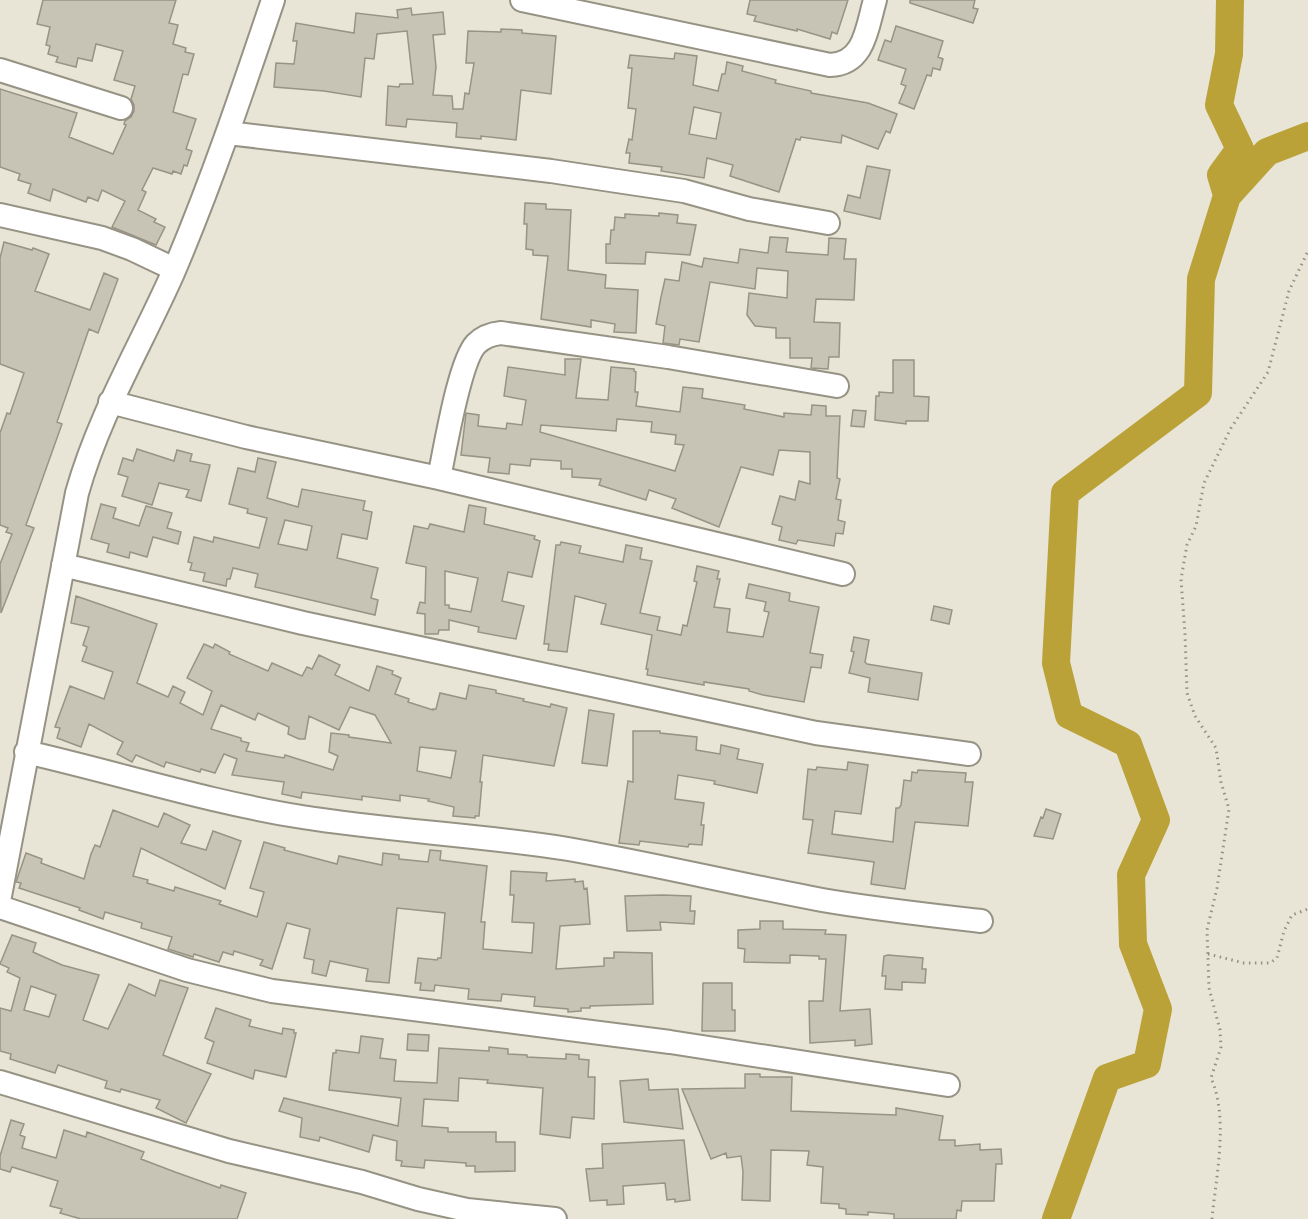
<svg xmlns="http://www.w3.org/2000/svg" width="1308" height="1219" viewBox="0 0 1308 1219" font-family="'Exo 2',sans-serif">
<style>
.lines{fill:none;stroke-linecap:round;stroke-linejoin:round}
.river{stroke:#baa238;stroke-width:28}
.building{fill:#c7c4b5;stroke:#979385;stroke-width:1.5;fill-rule:evenodd}
.minor-casing{stroke:#969385;stroke-width:26}
.path{stroke:#939187;stroke-width:3;stroke-dasharray:1.5 4.5;stroke-linecap:butt}
.minor{stroke:#fff;stroke-width:22}
</style>
<rect width="100%" height="100%" fill="#e8e5d6"/>
<g class="lines">
<!-- river -->
<path class="river" d="M1227,195L1221,175L1240,149L1219,105L1229,54L1230,0
M1056,1219L1107,1078L1147,1064L1158,1009L1133,944L1131,875L1156,820L1128,744L1069,715L1056,663L1065,493L1198,393L1201,279L1227,196L1267,152L1308,136"/>
</g>
<!-- building -->
<path class="building" d="M43,0H176L169,23L178,25L173,44L186,48L185,52L194,54L188,75L183,74L173,112L196,119L186,149L192,151L187,166L184,165L181,174L173,171L172,174L153,168L142,190L146,192L138,210L156,219L154,222L165,227L156,245L112,227L125,201L102,190L98,201L88,197L86,202L53,189L50,201L28,193L31,184L18,180L20,174L0,167V89L77,113L69,137L113,154L126,125L124,124L125,121L131,117L134,111V105L131,99L135,86L114,80L123,51L96,44L92,61L78,58L76,67L56,62L58,57L48,54L50,46L46,45L50,27L37,24Z
M750,0H848L837,34L832,32L830,39L797,29V31L754,21L756,16L747,14Z
M910,0H975L973,8L978,9L973,23L910,3Z
M411,8L412,15L443,12L445,34L433,35L436,67L433,95L452,96L453,109H463L465,93L469,94L474,63H466L468,31L501,32V29L522,30V33L556,36L551,94L521,90L516,140L481,136V139L456,137L457,123L407,119L406,127L386,125L388,86L399,87L400,84H413L407,31L377,34L374,59L365,58L361,97L324,91L274,87L276,63L294,64L297,41H293L296,23L354,33L356,13L398,18L397,10Z
M896,26L943,41L938,57L943,59L940,70L933,68L931,76L927,75L914,109L899,103L906,86L901,84L906,69L878,60L885,40L891,42Z
M675,53L697,56L693,85L718,91L722,74H725L727,62L743,66L742,71L776,80L775,83L811,91V93L868,103L897,114L890,133L886,131L878,149L842,135L841,143L801,137L800,140L796,139L779,192L730,176L733,165L707,158L704,178L661,171L662,167L629,163L630,153H626L629,139L632,140L636,109L628,108L632,68H628L630,55L674,59ZM694,107L721,113L716,139L689,134Z
M867,166L890,170L880,219L844,211L848,195L860,198Z
M525,203L546,204V209L571,210L568,270L606,275L605,288L638,290L636,333L614,332L615,324L591,320V327L541,319L548,256L533,255V250L526,249L527,224H524Z
M659,213L678,215L677,223L696,225L690,255L646,252L645,264L606,263V244H610L611,230H614L615,217L625,218V214L659,216Z
M770,237L788,238L786,252L828,255L829,238L846,239L844,259H856L854,300L816,299L814,322L840,323L839,357H829L828,369L811,368L812,358H790V338H776V328L755,326L747,315L749,293L787,298L788,271L757,268L755,289L710,282L699,342L680,339L679,345L663,343L665,326L656,324L661,297L665,279L679,281L682,262L702,267L704,258L738,263L740,249L768,253Z
M4,242L32,250L33,248L49,254L35,291L90,310L104,273L118,279L98,333L89,329L57,422L62,424L26,525L34,528L1,613L0,564L12,534L6,532L8,528L0,525V433L7,413L10,414L24,373L0,364V258Z
M565,359H581L576,398L608,400L611,367L634,369V371L636,372L635,392H638L636,406L680,412L683,387L703,389L702,398L745,405L744,409L784,417V413L811,415L812,405L826,406V416H840L837,478L840,479L836,499L841,500L838,520L845,522L843,534L836,533L834,546L798,540L796,544L779,540L782,527L772,524L780,496L795,500L799,481L810,484V452L779,450L773,475L741,467L719,527L672,508L676,499L649,490L646,500L599,485L601,479L572,477V469H561V461L531,459L530,466L510,464L509,474L488,472L490,458L461,455L466,413L479,415L478,426L506,429L507,423L522,425L526,400L504,396L508,367L565,375ZM617,419L652,422L651,432L676,435L675,444L684,445L675,471L540,432L541,425L616,431Z
M893,360H914V396L929,397L928,421H906V424L875,420L876,396H879V392L893,393Z
M853,410L866,411L864,427L851,426Z
M137,449L174,461L177,450L192,454L190,461L210,465L201,501L186,497L189,490L159,483L152,505L122,496L128,477L118,474L123,458L133,461Z
M258,458L276,462L267,498L298,507L302,489L365,501L363,510L372,512L367,539L342,534L337,558L378,568L371,598L378,600L375,615L255,587L258,574L233,568L230,579H227L226,586L203,581L205,573L190,570L192,563L188,562L194,537L213,542L214,537L259,548L267,518L247,513L248,509L229,504L238,468L255,472ZM285,520L312,526L307,550L278,544Z
M101,504L116,508L113,518L139,526L146,506L172,513L167,528L181,532L178,544L153,537L147,557L130,552L129,558L107,552L109,544L91,539Z
M469,505L486,508L484,524L535,536L534,539L540,541L532,577L508,572L502,601L524,606L516,639L478,632L479,627L449,620V630H439L438,634H425V614L417,613L420,602L425,603L426,567L406,563L414,526L428,529L430,524L464,532ZM445,571L478,578L471,612L449,608V605H445Z
M561,542L581,546L579,553L623,562L626,545L642,548L640,559L652,561L640,613L660,617L657,630L681,635L683,625L687,626L697,582L694,581L697,566L719,571L717,579H720L714,607L730,609L727,632L763,637L769,612L764,611L766,602L746,598L749,584L790,593L789,601L819,607L810,653L823,655L821,668L811,667L804,702L763,695L749,691V689L704,682V685L647,675L648,669H646L652,635L601,624L606,604L575,596L567,652L548,650L549,644H544L556,545H560Z
M76,596L157,624L137,683L168,697L173,686L185,692L180,703L203,715L212,691L187,678L204,644L213,648L215,644L230,652L229,654L268,671L272,663L302,676L307,667L312,669L319,655L340,665L335,675L369,691L377,666L393,671L392,674L401,678L395,694L409,699L408,702L433,710V709H436L440,693L466,699L469,685L496,690V693L524,699L523,701L550,707L551,704L567,708L554,766L483,755L480,782H482L479,816H475V818L453,816L454,807L428,801L429,799L400,795V801L362,796V800L302,792L301,798L282,794L284,782L232,775L237,759L224,754L215,773L201,769L200,772L166,762L164,767L136,755L132,762L117,754L123,742L89,724L81,747L57,738L60,728L55,727L70,686L104,699L113,672L82,661L87,647L83,645L89,627L71,623ZM221,705L255,720L258,713L289,727L288,734L299,739H305L309,716L339,730L350,707L375,715L391,743L349,737V735L331,733L329,752L338,756L333,770L285,755L284,758L246,751L249,743L241,741V738L211,729ZM420,747L456,751L451,778L417,771Z
M934,606L952,610L949,624L931,620Z
M854,637L869,640L865,662L867,664L922,673L918,700L868,692L870,678L849,673L854,652L851,651Z
M589,710L614,714L607,766L582,763Z
M633,731H660V733L697,737L696,750L720,754L721,745L739,749L737,759L763,764L757,793L714,784L715,781L678,775L675,799L704,803L701,825H704L702,845L689,844L688,847L640,841L639,845L619,843L628,781L633,782Z
M848,762L868,765L861,814L835,811L832,834L893,842L896,808H899L901,805L904,780L911,781L912,772L917,773L918,770L966,773L965,782H973L968,826L915,822L905,889L871,884L874,862L808,853L813,820L803,819L808,769L816,770L817,767L847,770Z
M1046,809L1061,814L1053,839L1034,836L1041,817L1043,818Z
M113,810L158,827L164,813L190,825L181,843L206,850L213,831L241,841L225,889L141,848L133,876L148,880L147,883L174,891L175,887L221,901L219,904L257,917L264,892L250,888L264,842L285,848L284,850L337,864L339,856L382,865L383,853L399,855V859L428,862L430,850L441,851L440,860L487,866L481,922H485L483,949L532,953L534,923L512,922L514,895H510L511,871L547,873L546,881L575,879V882L583,881L584,889L587,888L590,924L560,926L556,969L604,966V958H614V952L652,953L653,1004L590,1006V1008H581V1011L568,1012V1009L534,1006L535,997L502,994L501,1001L468,999L469,989L435,985L434,991L420,990L421,983H415L418,958L437,960L438,958H441L445,913L397,908L389,983L366,981L368,969L330,961L326,976L312,973L314,960L304,958L310,929L287,923L272,969L260,965L263,960L234,951L233,955L223,952L219,962L194,954L193,957L168,949L172,937L141,928L142,923L105,912L103,919L79,910L80,908L19,888L21,883L16,882L26,853L42,859L41,863L84,879L91,854L95,845L100,847Z
M662,895L691,896L690,911H695L694,924L660,922L661,930L627,931L625,896Z
M760,921H783V929L826,930L825,934L846,935L840,1011L870,1009L872,1044L855,1046V1040L810,1043L809,1001H823L826,959H819V956L790,955V963L744,962L745,949L738,948V930L760,929Z
M12,935L36,943L33,952L62,965L99,975L83,1020L108,1029L129,984L155,996L160,980L188,988L163,1055L211,1074L186,1123L156,1108L160,1100L121,1089L120,1092L105,1088L107,1081L58,1065L55,1073L10,1059L11,1054L0,1051V1008L11,1011L20,978L7,972L9,968L0,964ZM31,986L56,995L49,1017L24,1010Z
M888,955L923,958L922,969H926L925,983L902,982V990L885,989L886,976H882L884,956Z
M703,983H732V1010H735V1031H702Z
M216,1008L251,1020L249,1026L282,1034L283,1028L294,1030V1033H296L286,1077L255,1070L253,1079L207,1063L214,1042L205,1038Z
M408,1034L429,1035L428,1051L407,1050Z
M361,1036L383,1039L380,1058L396,1060L394,1081L437,1083L439,1048L489,1051V1047L508,1049V1054L527,1055V1057L566,1059V1054L579,1055V1059L589,1060L588,1077H595L594,1119L572,1117L570,1138L540,1134L543,1088L487,1083L488,1080L459,1078L458,1101L424,1099L422,1126L448,1128V1132H496V1142H515V1171L475,1172V1166H466V1163L425,1160L424,1168L401,1166L402,1161L396,1160L397,1141L373,1135L369,1152L320,1137L319,1141L300,1137L302,1118L279,1111L284,1098L398,1126L401,1098L329,1090L333,1053H336V1050L359,1053Z
M745,1074H760V1077H792L791,1111L896,1115V1108L943,1116L939,1140H955V1146L980,1144V1150L1001,1149L1002,1164H996L994,1201H962L961,1211L957,1210L956,1219H894V1214L868,1212V1215L846,1214V1209L839,1208V1204L821,1203L823,1167L807,1165L809,1151L771,1150L770,1201L742,1200L743,1172L741,1156L727,1158L726,1153L711,1159L682,1089L745,1088Z
M648,1079L649,1090L678,1089L683,1129L624,1122L620,1081Z
M11,1120L24,1124L20,1135L25,1137L22,1148L56,1158L64,1130L86,1137L87,1132L144,1152L141,1159L175,1172L220,1188L221,1185L246,1193L237,1219H81L60,1213L62,1209L50,1206L58,1181L12,1167L10,1172L0,1169V1156Z
M684,1140L690,1200L675,1202V1199L667,1200L665,1183L623,1186L624,1204L607,1205V1200L590,1201L586,1169L603,1168L602,1144Z"/>
<g class="lines">
<defs>
<path id="minor" d="M522,0L830,65C865,64 867,27 875,0
M0,70L121,108
M228,133L551,171L617,181L684,191L749,209L828,223
M0,215L102,238L132,249L174,269
M110,402L246,437L439,478L843,574
M439,478C445,450 459,362 476,344C483,337 491,334 501,333L668,357L837,386
M63,565L303,623L816,733L969,754
M26,752C118,773 208,802 302,817C390,831 480,835 568,849C653,864 737,884 822,900C874,909 928,915 981,921
M0,896L77,493C99,415 140,347 173,273C211,184 242,92 273,0
M0,907L187,970L272,991L670,1042L948,1085
M0,1082L229,1151L362,1182L418,1199L467,1210L555,1219"/>
</defs>
<!-- minor casing -->
<use href="#minor" class="minor-casing"/>
<!-- path -->
<path class="path" d="M1208,954L1244,963H1270L1277,958L1284,931L1292,915L1308,909
M1212,1219C1216,1176 1229,1118 1211,1078L1221,1047L1220,1030L1209,988L1207,930L1217,888L1229,809L1221,782L1216,748L1195,716L1187,693L1185,634L1181,579L1187,545L1196,526L1204,483L1231,428L1268,372L1289,291L1308,251"/>
<!-- minor -->
<use href="#minor" class="minor"/>
</g>
</svg>
